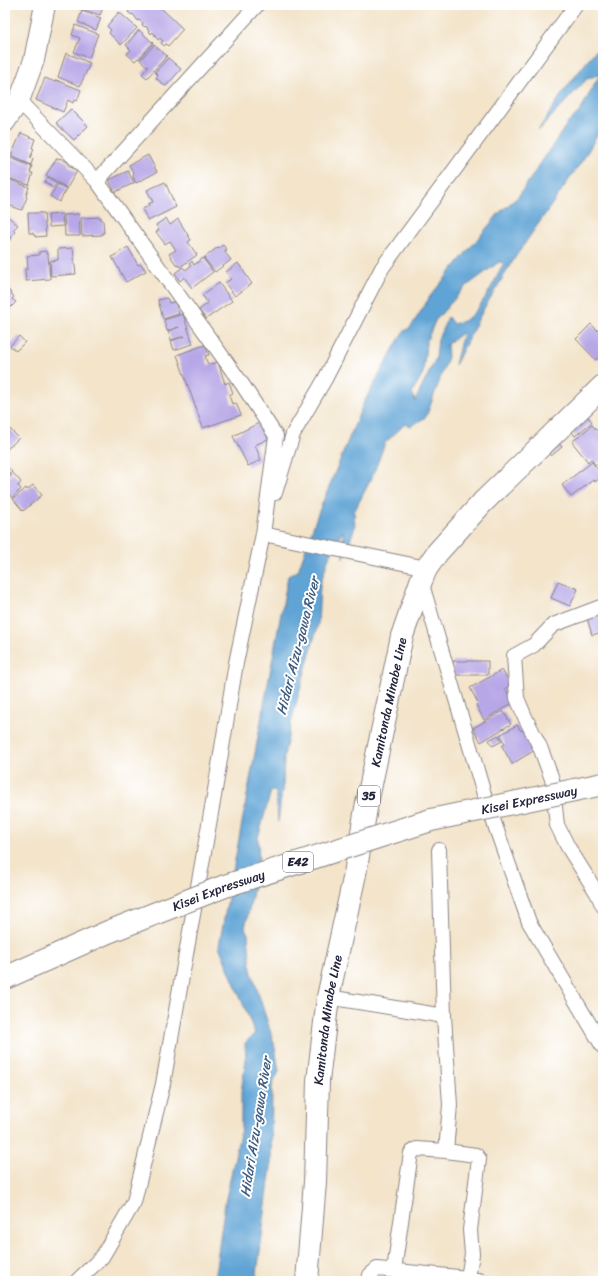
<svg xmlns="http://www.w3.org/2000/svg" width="608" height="1286" viewBox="0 0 608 1286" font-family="Sriracha,sans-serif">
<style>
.water{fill:#60a4d5;stroke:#416388;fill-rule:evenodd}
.building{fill:#b7a7e7}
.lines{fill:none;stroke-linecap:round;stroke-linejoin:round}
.minor-casing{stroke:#8a8382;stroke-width:16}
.secondary-casing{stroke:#8a8382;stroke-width:22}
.primary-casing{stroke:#8a8382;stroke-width:24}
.minor{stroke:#fff;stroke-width:14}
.secondary{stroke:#fff;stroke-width:20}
.primary{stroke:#fff;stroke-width:22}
.motorway-bridge-casing{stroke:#8a8382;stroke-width:24;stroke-linecap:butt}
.motorway-bridge{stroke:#fff;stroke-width:22}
.labels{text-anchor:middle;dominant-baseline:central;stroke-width:4;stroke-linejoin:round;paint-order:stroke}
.shield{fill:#fff;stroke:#646476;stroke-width:1}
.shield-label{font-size:12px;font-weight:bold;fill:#22223b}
.street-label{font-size:13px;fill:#22223b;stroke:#fff}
.water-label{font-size:14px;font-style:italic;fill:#3e5c80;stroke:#fff}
</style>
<rect width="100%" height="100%" fill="#fff"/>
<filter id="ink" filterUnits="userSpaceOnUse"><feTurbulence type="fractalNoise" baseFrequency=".025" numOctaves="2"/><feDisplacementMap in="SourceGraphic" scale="8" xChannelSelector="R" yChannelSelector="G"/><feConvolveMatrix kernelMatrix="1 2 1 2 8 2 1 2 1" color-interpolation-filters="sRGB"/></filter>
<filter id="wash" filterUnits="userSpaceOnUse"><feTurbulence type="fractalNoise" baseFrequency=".012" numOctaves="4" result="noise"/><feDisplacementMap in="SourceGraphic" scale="16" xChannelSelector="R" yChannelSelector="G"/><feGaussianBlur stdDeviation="0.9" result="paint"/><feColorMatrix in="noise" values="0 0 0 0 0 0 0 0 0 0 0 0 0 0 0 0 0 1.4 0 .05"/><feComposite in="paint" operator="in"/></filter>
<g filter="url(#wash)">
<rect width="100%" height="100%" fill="#f3e4ca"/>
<!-- water -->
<path class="water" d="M603,41V125L584,158L516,256L483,310L455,365L463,332L447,344L448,357L426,417L411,426L405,424L385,443L373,475L354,512L355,527L343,559V530L328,560L320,585L318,624L292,719L284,756L283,784L278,822L276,791H271L258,838L259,864L245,928L248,934L251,970L274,1043L279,1071L272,1086L271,1167L256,1281H214L225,1203L241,1129V1092L246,1060L245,1043L255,1033L219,946L288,576L298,571L317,516L364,402L403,332L411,327L431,295L500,212L518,197L567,124L580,111L600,74L587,79L538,131L563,92ZM499,262L504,263C495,280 481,311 465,320C462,322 457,323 453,324L448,317L438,339L436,358L415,401L412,393L423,373L426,343L435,321L464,288Z"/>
<g id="blocks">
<!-- building -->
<path class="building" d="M79,5H104L100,15L78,8Z
M131,5H160L161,6L160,7L183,29L168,46L166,44L164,46L161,43L163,41L160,38L158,40L153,32L151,34L146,26L145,27L142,25L143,23L139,20L138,21L133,14L132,15L128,12L129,11L127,9Z
M82,11L101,18L96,30L78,22Z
M119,12L137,28L121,45L109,33L111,30L107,26Z
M75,25L98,34L89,58L74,52L80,38L72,35Z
M139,30L153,43L139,59L138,58L135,61L127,54L131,50L126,45Z
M154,45L167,56L147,78L142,74L148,67L140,60Z
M66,53L90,63L80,86L58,77Z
M168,58L181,69L168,84L165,86L156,78L158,75L155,72Z
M45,78L55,82L56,80L81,90L77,101L74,100L73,103L68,100L63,112L36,100Z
M71,109L88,126L74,140L56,123Z
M21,133L35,139L32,148L34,149L30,158L33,159L31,165L11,156Z
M148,155L157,172L136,183L133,177L134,174L129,165Z
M8,157L32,166L30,173H33L29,185L5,177V166Z
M57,158L59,159L60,158L69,163L68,165L77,171L67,188L46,175Z
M128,171L134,183L115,192L109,180Z
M48,177L57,183L53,188L45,182Z
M5,178L29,187L26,196L27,197L22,210L5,204Z
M165,182L176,207L148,221L142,209L149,206L148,204L153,202L147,190Z
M58,184L67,189L59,202L50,196Z
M28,213H44L46,236L35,237V235H33V233H29Z
M5,214L18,225L13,230L15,232L11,237L12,238L5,245Z
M62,214L63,226L49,227L48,215Z
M79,214L80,236H65L64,215Z
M101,217V220H103L104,233H102V235L82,236L81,218Z
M166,218L170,225L178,219L191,240L188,242L197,255L180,267L178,265L177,266L169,254L176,250L170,241L165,244L156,232L159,230L156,225Z
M223,245L227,250L224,251L231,260L215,272L204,258L218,247L219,248Z
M128,247L138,265L141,264L146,271L126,282L112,257Z
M73,248L76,274L51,276L50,261L58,260V249Z
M46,251V254H48L50,279L26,281L25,269H28L27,256L39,255V252Z
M203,258L213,272L192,288L184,277L180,281L175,273L183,267L185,270L191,266L189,264L192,261L194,265Z
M238,263L252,284L235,296L225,283L231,279L226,272Z
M219,283L232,301L206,319L199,310L208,303L202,295Z
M5,285L14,297L12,299L16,302L7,311L5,309Z
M167,298L169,303L175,302L179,314L163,319L158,300Z
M183,314L193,344L174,350L171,341L185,336L171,340L168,331L179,327L167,331L164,320Z
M591,324L603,336V353L596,360L576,339Z
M19,336L25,342L16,351L10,346Z
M205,345L209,355L205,356L208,365L218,362L225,384L229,382L233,393L229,395L232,404L236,403L241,415L203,428L177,355Z
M585,413L592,422L575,436L568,427Z
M261,422L268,439L255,445L261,460L248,466L233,436Z
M5,424L19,438L5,451Z
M592,425L603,438V459L595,465L591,459L588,462L572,442Z
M556,440L562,447L551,456L545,450Z
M592,462L600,473L603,471V476L595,482L593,480L571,497L562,485Z
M5,464L12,472L5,479Z
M13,473L21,482L18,486L21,489L12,498L6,490L5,491V481Z
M33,485L42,495L23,511L13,499L26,488L27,490Z
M558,581L578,589L570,606L551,598Z
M603,614V632L592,635L587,618Z
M453,661H488V675H453Z
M502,670L511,685L505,689L514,702L484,720L476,705L478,703L470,688Z
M503,711L511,724L481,742L473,728Z
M517,725L521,731L523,730L535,750L512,764L502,746L505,744L500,735Z
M498,735L502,741L493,746L489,740Z"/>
</g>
</g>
<g filter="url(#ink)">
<use href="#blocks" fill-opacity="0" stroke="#8a8382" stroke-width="1"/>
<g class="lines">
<defs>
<path id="minor" d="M19,101L97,181L242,384L276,436L263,534L236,663L214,796L163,1084L134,1202L102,1257L77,1281
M97,181L257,5
M275,493L293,434L325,379L382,268L576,5
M263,534L417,566L426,569
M421,581L484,794L529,922L603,1047
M603,606L553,625L534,645L514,656L517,698L525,717L540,747L552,779L557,825L568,847L597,893L603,906
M439,850L444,1016L450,1105L446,1151L476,1155L479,1159L470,1230L472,1254L468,1278
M328,997L444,1016
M394,1270L411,1153L417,1149L446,1151
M369,1281L370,1275L377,1269L468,1278L483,1281"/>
<path id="secondary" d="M5,122L19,101L34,60L45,5"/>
<g id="primary">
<path id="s1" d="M307,1281L315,1182L318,1081L328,997L355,874L366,808L402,636L421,581L426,569L437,553L483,502L603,386"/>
</g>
</defs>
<!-- minor casing -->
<use href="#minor" class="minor-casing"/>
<!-- secondary casing -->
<use href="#secondary" class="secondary-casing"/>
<!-- primary casing -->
<use href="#primary" class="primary-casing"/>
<!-- minor -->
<use href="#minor" class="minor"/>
<!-- secondary -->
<use href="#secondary" class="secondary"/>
<!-- primary -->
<use href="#primary" class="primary"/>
<defs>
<g id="motorway-bridge">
<path id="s2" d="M5,978L108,932L225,886L431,820L603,784"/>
</g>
</defs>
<!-- motorway-bridge casing -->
<use href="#motorway-bridge" class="motorway-bridge-casing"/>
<!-- motorway-bridge -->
<use href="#motorway-bridge" class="motorway-bridge"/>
</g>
</g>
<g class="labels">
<!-- shield labels -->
<g class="shield">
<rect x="358" y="786" width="22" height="20" rx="3"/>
<rect x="283" y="852" width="30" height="20" rx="3"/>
</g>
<g class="shield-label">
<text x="369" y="796">35</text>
<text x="298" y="862">E42</text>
</g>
<!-- street labels -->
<g class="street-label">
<text stroke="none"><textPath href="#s1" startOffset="586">Kamitonda Minabe Line</textPath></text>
<text stroke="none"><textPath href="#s2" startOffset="555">Kisei Expressway</textPath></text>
<text stroke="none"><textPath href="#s2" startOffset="231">Kisei Expressway</textPath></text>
<text stroke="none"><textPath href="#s1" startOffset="262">Kamitonda Minabe Line</textPath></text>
</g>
<!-- water labels -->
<g class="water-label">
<text transform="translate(298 646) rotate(-76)">Hidari Aizu-gawa River</text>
<text transform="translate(256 1127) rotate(-81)">Hidari Aizu-gawa River</text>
</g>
</g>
<!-- margin -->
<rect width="608" height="1286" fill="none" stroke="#fff" stroke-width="20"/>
</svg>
